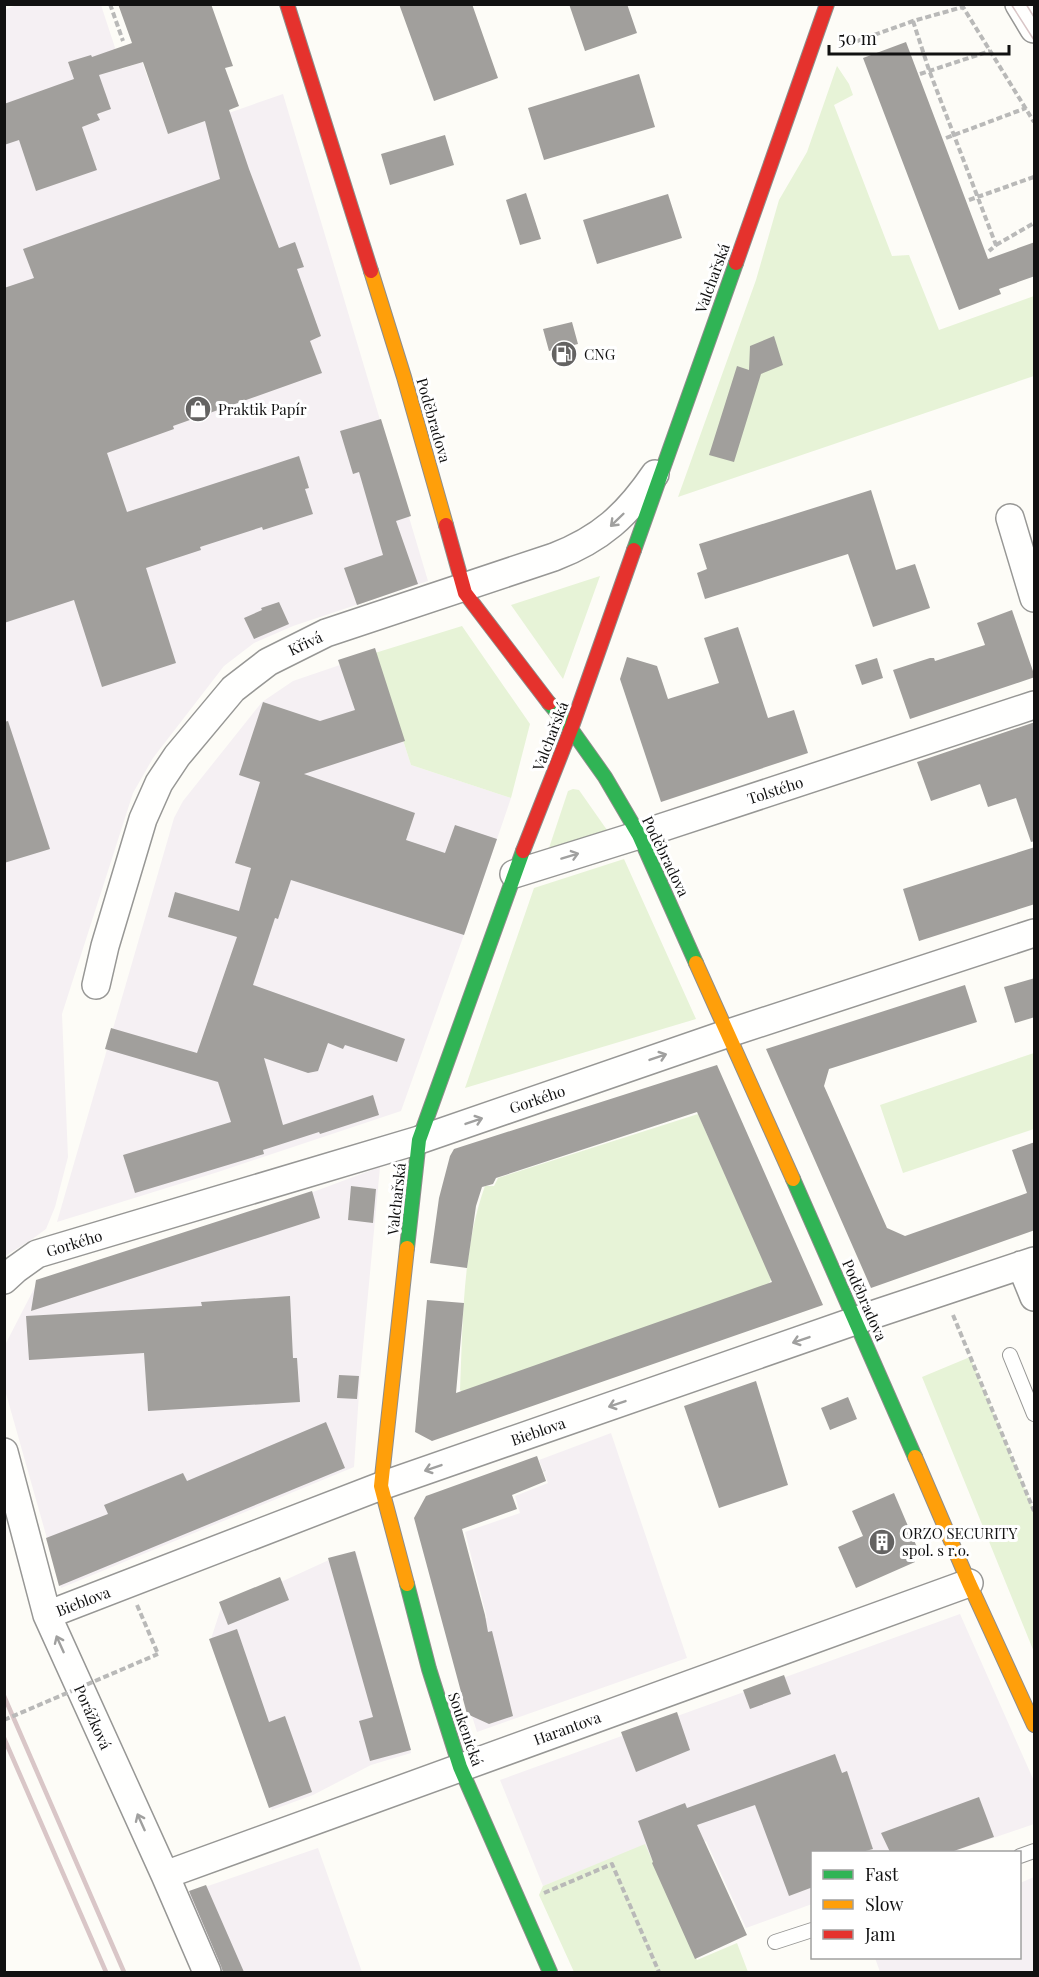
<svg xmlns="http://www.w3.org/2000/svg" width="1039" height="1977" viewBox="0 0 1039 1977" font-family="'Playfair Display',serif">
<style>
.industrial{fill:#f5f0f3}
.green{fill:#e7f3d7}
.building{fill:#a19f9c}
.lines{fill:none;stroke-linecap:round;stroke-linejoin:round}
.lane-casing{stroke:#979795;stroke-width:16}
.street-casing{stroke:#979795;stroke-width:30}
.fast-casing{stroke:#8e8d8b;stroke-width:16}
.slow-casing{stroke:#8e8d8b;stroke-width:16}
.jam-casing{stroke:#8e8d8b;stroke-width:16}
.path{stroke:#b9b9b8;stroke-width:4;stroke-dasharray:6 3;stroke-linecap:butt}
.lane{stroke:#fffffe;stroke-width:14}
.street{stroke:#fffffe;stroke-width:27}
.fast{stroke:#30b455;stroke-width:14}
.slow{stroke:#ff9f0a;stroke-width:14}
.jam{stroke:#e5322d;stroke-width:14}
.tram{stroke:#d9c6c7;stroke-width:1.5}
.rail{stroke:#d9c6c7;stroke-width:4.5}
.path-bridge{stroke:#b9b9b8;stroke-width:4;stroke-dasharray:6 3;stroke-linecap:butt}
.oneway{stroke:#a0a09f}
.labels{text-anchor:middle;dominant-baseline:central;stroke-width:6;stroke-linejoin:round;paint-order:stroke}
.street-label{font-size:15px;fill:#111;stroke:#fff}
.poi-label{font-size:15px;fill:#111;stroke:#fff;text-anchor:start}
</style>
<rect width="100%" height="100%" fill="#fdfcf7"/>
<!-- industrial -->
<path class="industrial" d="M19,4L101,5L122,69L142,62L168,134L283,94L428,581L293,626L254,643L224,666L153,758L133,793L62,1014L68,1157L55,1207L46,1229L31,1240L5,1256L4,10Z
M375,653L411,765L511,798L472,912L401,1111L218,1172L57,1222L174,818L183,801L262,702L293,681Z
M380,1167L360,1379L354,1467L61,1588L5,1390V1345L38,1281L313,1192Z
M611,1433L687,1658L477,1732L445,1630L487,1618L465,1532L520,1513L515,1496L548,1483L539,1460Z
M356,1552L411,1753L371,1765L313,1795L272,1810L210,1642L222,1605L283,1581L329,1560Z
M960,1614L1034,1781V1824L952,1852H812V1904L746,1928L706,1841L654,1865L645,1845L543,1886L500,1780Z
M318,1848L362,1972H221L188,1895L208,1886Z
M1034,1877V1972H880L875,1958H1020V1883Z"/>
<!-- green -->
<path class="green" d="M837,66L849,84L853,95L834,105L892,256L909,255L939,330L1034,296V376L678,497L756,280L779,200L807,152Z
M600,576L563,679L511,605Z
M462,626L530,724L511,798L411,765L375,653Z
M573,789L579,790L607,830L549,848L568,791Z
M624,859L696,1019L465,1088L534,888Z
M1034,1053V1129L903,1173L880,1105Z
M698,1114L765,1264L771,1280L767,1286L464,1393L460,1390C463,1324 462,1249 485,1186H494L498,1178Z
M970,1357L1034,1511V1652L922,1377Z
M645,1844L697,1960L737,1943L748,1972H574L539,1895L543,1886Z"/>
<!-- building -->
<path class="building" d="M118,4H211L233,66L225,68L239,106L229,110L249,169L279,248L295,242L304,267L297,269L321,336L310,341L322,373L173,426L174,429L107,453L127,512L299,456L309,488L305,489L313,514L263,530L262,527L200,547L201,550L146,568L176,663L102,687L74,600L4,623V288L34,278L23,249L220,179L205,121L168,134L143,62L99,75L111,109L97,114L100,120L82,127L97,170L36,191L19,140L4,145V104L74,79L68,62L91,55L92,57L132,43Z
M399,4H472L498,78L434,101Z
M569,4H627L637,33L585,51Z
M906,42L988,259L1035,242V276L999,289L1001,294L959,310L863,58Z
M639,74L655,127L544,160L528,108Z
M445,135L454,165L390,185L381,154Z
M526,193L541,239L520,245L506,200Z
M668,194L682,238L597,264L583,220Z
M572,322L578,344L549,351L543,329Z
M774,336L783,365L761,374L734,462L709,455L737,366L749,370L750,346Z
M381,419L411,516L396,521L418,584L357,605L344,568L383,555L359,472L353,474L340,431Z
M871,490L896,570L915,564L930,608L873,627L848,554L705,599L697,573L707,569L699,544Z
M279,602L289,624L254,639L244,618L262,610L261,608Z
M1012,610L1035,677L910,719L893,670L930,658H934L935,661L985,645L977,623Z
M738,627L768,718L794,710L808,753L661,802L620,679L627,657L657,666L668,699L719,683L704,638Z
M375,648L405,741L304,774L415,813L406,840L445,853L455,825L497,839L464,935L291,880L278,919L275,918L253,985L405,1039L397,1062L345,1045L343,1049L328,1043L318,1071L308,1073L264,1058L283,1125L373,1095L379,1115L320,1134L319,1132L263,1150L264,1154L135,1193L123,1155L231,1122L218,1082L105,1049L111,1028L197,1053L237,937L168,917L175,892L239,911L251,868L235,863L260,782L239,775L263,702L320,721L355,710L338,660Z
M877,658L883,678L862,685L855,665Z
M8,721L50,849L4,863V722Z
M1035,722V841L1031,842L1016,798L988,807L980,784L931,801L917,762Z
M1035,847V904L919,941L903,889Z
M1035,978V1017L1015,1023L1004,987Z
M965,985L977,1022L829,1069L824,1086L887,1228L905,1236L1027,1193L1012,1150L1035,1142V1230L871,1288L766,1049Z
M717,1065L823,1305L432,1441L415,1432L427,1300L464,1303L456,1393L772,1282L697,1112L496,1178L493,1184L482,1187L476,1206L467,1268L430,1263L439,1198L450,1156L454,1149Z
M351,1186L376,1189L373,1223L348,1220Z
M312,1191L320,1218L31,1311L36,1280Z
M290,1296L293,1358H297L300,1402L148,1411L144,1353L29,1360L26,1316L202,1306L201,1302Z
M339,1375L359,1376L357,1399L337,1398Z
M756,1381L788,1485L719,1508L684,1406Z
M848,1397L857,1419L830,1430L821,1408Z
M326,1422L345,1468L59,1586L46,1538L108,1514L104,1505L183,1473L187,1481Z
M537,1456L546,1481L512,1495L517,1509L462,1529L485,1615L488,1632L492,1631L513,1716L489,1724L467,1714L414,1518L426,1496Z
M894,1493L919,1552L912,1555L915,1562L856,1588L838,1547L863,1536L852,1511Z
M355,1551L411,1750L370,1761L359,1721L373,1717L328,1558Z
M280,1577L289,1600L228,1625L219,1602Z
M237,1629L269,1722L285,1716L312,1792L269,1808L209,1639Z
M784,1675L791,1694L750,1709L743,1690Z
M677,1712L690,1750L636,1772L621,1732Z
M835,1754L842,1773L847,1771L873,1849L862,1852H813V1887L789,1896L755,1805L697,1825L747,1935L695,1959L652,1863L653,1862L638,1821L685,1803L687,1808Z
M979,1797L994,1837L951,1852H890L881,1833Z
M206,1885L244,1972H223L221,1966L189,1891Z"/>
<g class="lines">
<defs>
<path id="lane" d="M1010,1355L1034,1414
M1020,1856L1034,1851
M775,1942L812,1930"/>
<path id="street" d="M1019,4L1034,29
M1010,518L1034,598
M514,874L639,835L1034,705
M96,985L105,946L143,819L159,783L177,756L233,689L268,662L326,633L554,557C601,539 627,515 655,474
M1021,1265L1034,1297
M4,1280L16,1269L37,1254L419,1140L729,1033L1034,933
M4,1452L47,1615L165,1875L207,1972
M47,1615L381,1486L872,1315L1034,1261
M165,1875L969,1583"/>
<path id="fast" d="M634,550L736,263
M549,703L571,729L605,777L639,835L696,963
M793,1179L915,1457
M407,1248L419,1140L523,851
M407,1584L429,1669L460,1767L550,1972"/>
<path id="slow" d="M371,271L404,377L446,525
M696,963L793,1179
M915,1457L969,1583L1034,1725
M407,1584L381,1486L407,1248"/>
<path id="jam" d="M287,4L371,271
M736,263L827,4
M446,525L465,593L549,703
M523,851L571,729L634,550"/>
</defs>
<!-- lane casing -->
<use href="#lane" class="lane-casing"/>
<!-- street casing -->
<use href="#street" class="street-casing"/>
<!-- fast casing -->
<use href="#fast" class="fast-casing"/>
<!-- slow casing -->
<use href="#slow" class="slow-casing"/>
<!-- jam casing -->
<use href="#jam" class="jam-casing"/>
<!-- path -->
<path class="path" d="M110,4L123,41
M913,21L929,70L996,245L989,251
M843,37L849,44L913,21L963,7L1034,122
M920,74L990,51
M946,138L1026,108
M969,200L1034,177
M996,245L1034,223
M953,1315L1034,1511
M137,1605L158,1654
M544,1893L612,1864L659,1972"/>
<!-- lane -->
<use href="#lane" class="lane"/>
<!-- street -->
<use href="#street" class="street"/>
<!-- fast -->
<use href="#fast" class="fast"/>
<!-- slow -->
<use href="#slow" class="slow"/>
<!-- jam -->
<use href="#jam" class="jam"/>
<!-- tram -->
<path class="tram" d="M1011,4L1034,40
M1026,4L1034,17"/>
<!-- rail -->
<path class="rail" d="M4,1696L124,1972
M4,1738L106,1972"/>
<!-- path-bridge -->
<path class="path-bridge" d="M4,1720L158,1654"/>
</g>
<!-- one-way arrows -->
<defs><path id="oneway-shaft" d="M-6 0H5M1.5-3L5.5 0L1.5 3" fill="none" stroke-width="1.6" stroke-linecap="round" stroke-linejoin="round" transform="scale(1.5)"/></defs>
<g class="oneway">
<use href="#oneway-shaft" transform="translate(617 520) rotate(136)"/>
<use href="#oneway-shaft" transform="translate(570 856) rotate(-17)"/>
<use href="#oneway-shaft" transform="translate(658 1057) rotate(-19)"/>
<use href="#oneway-shaft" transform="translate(474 1121) rotate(-19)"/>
<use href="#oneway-shaft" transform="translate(801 1340) rotate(161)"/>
<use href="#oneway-shaft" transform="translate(617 1404) rotate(161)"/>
<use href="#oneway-shaft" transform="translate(433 1468) rotate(161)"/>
<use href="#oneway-shaft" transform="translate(60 1644) rotate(-114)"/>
<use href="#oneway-shaft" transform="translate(141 1822) rotate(-114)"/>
</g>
<!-- icons -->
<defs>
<symbol id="fuel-disc" viewBox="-11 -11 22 22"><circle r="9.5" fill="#646362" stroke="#fff"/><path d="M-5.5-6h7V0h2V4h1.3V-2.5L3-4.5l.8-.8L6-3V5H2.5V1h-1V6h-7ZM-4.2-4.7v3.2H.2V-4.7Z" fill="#fff"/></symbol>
<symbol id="shop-disc" viewBox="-11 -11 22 22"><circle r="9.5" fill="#646362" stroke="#fff"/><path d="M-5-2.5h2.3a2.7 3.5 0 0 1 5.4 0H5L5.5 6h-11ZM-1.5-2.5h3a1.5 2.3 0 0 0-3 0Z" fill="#fff"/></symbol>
<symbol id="building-disc" viewBox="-11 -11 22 22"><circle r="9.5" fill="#646362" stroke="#fff"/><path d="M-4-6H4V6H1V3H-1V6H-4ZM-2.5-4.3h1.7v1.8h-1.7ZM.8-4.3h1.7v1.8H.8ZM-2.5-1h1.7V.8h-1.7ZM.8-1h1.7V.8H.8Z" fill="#fff"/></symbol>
</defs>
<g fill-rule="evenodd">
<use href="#fuel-disc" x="549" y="339" width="30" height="30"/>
<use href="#shop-disc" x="183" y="394" width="30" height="30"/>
<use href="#building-disc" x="867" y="1527" width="30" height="30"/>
</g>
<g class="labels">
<!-- street labels -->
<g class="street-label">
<text transform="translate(712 278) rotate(-70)">Valchařská</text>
<text transform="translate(434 420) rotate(74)">Poděbradova</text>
<text transform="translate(305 643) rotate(-25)">Křivá</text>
<text transform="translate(550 736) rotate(-69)">Valchařská</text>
<text transform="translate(775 790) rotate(-18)">Tolstého</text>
<text transform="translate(666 856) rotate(64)">Poděbradova</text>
<text transform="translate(537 1099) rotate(-19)">Gorkého</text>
<text transform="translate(396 1199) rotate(-84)">Valchařská</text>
<text transform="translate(74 1243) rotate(-17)">Gorkého</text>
<text transform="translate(865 1300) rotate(66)">Poděbradova</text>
<text transform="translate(538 1431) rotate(-19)">Bieblova</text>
<text transform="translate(83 1601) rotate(-21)">Bieblova</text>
<text transform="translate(93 1717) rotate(66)">Porážková</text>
<text transform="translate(567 1728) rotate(-20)">Harantova</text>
<text transform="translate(466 1729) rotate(71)">Soukenická</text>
</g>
<!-- poi labels -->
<g class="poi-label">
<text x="584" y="354">CNG</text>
<text x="218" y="409">Praktik Papír</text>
<text x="902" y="1533">ORZO SECURITY<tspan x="902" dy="17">spol. s r.o.</tspan></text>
</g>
</g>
<!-- border -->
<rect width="1039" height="1977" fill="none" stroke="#111111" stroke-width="12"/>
<!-- legend -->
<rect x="811" y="1851" width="210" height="108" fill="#ffffff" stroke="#a0a0a0" stroke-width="1.5"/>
<rect x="823" y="1870" width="30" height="9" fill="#30b455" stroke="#a0a0a0" stroke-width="1.5"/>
<text x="865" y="1881" font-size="18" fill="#111111">Fast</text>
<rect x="823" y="1900" width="30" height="9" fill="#ff9f0a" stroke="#a0a0a0" stroke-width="1.5"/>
<text x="865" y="1911" font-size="18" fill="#111111">Slow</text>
<rect x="823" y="1930" width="30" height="9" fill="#e5322d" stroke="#a0a0a0" stroke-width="1.5"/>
<text x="865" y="1941" font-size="18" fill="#111111">Jam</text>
<!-- scale -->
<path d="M829 45v9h180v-9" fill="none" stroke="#111111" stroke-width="3"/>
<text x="838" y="45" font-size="18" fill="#111111" stroke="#ffffff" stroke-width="4.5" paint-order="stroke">50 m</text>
</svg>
